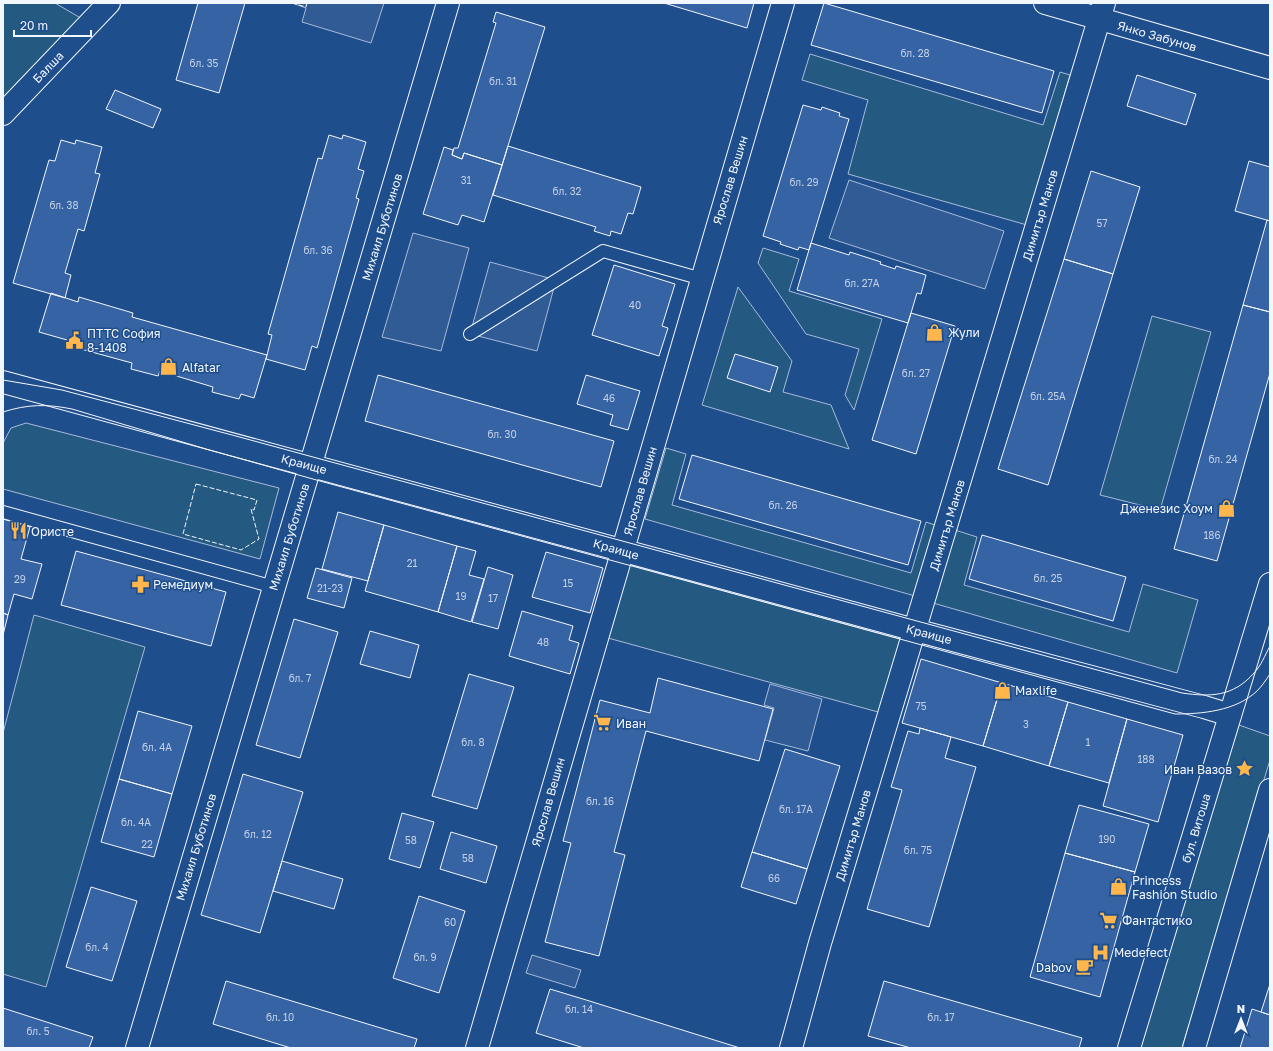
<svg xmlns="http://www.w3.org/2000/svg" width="1273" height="1051" viewBox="0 0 1273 1051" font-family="'Golos Text',sans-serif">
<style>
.green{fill:#245a82;stroke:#a8bbd7}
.parking{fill:#305b95;stroke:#a8bbd7}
.building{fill:#3563a3;stroke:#f2f6ff}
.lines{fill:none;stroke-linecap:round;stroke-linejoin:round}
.lane-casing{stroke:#f2f6ff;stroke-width:14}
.street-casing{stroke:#f2f6ff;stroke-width:24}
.secondary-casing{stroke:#f2f6ff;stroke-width:24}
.lane{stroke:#1f4e8c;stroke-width:12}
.street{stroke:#1f4e8c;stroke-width:22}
.secondary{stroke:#1f4e8c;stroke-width:22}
.tram{stroke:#f2f6ff;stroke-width:1}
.fence{stroke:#f2f6ff;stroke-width:1;stroke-dasharray:5 2;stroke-linecap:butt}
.labels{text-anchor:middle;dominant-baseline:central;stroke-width:3;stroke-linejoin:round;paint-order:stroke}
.number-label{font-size:10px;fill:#c3d1e8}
.street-label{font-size:12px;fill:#f2f6ff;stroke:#1f4e8c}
.poi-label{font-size:12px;fill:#f2f6ff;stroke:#1f4e8c;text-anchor:start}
</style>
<rect width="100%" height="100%" fill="#1f4e8c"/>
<!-- green -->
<path class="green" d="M3,3H55L84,20L3,108Z
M810,54L1043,125L1060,72L1070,75L1027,225L848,174L868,100L802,80Z
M763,248L799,259L789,291L882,319L854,410L845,395L859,349L806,334L758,263Z
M738,287L792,361L783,392L831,405L849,449L702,405Z
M1152,316L1211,332L1160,510L1100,495Z
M26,423L279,488L260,559L3,489V443L11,428Z
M666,448L686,454L672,505L911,573L926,522L935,525L915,596L645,519Z
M955,530L977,537L964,585L1129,632L1143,584L1198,600L1177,673L933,603Z
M627,564L911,642L889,715L597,635Z
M34,615L145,647L46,987L3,974V733Z
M1239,725L1270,736V760L1182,1048H1138Z"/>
<!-- parking -->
<path class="parking" d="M292,3H384L371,43L302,22L306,8Z
M849,180L1004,231L985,289L829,238Z
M413,233L469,248L441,351L382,337Z
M490,262L556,280L537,351L470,334Z
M770,684L822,699L808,751L765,740L774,708L764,705Z
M532,955L581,970L575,988L526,973Z"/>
<!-- building -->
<path class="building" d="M198,3H245L219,93L176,80Z
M664,3H754L747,28Z
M824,3L1054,71L1042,113L811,45Z
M496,12L545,27L502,165L464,153L462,159L452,155L454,148H458L496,23L493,22Z
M1137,75L1196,94L1186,125L1127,106Z
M115,90L161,109L153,128L106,109Z
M803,105L821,110L822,107L840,113L839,116L849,119L809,250L799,247L798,250L780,244L781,242L763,236Z
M329,135L342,139L343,135L366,142L358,169L364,171L356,198L359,199L317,348L312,346L305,370L266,359L272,335L268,334L318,158L322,159Z
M61,140L75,144L76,140L102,147L95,173L100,174L84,231L78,229L65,273L71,275L65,298L13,283L49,160L55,161Z
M508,146L641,187L633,214L628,213L621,234L611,231L610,236L594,231L596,227L493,195Z
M444,147L453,150L452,155L462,159L464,153L502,165L484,222L462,215L458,225L423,214Z
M1249,161L1270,167V221L1235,211Z
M1091,171L1140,187L1113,274L1064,259Z
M1267,220L1270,221V312L1243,305Z
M811,243L849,255L850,252L881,262L880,264L895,269L896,266L926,275L921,294L917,293L908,323L797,290Z
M1064,259L1113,274L1048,485L998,469Z
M614,265L675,284L662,326L668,328L659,356L592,335Z
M51,293L78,302L79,297L133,313L132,317L267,355L254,398L241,394L239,399L212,392L213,387L160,371L158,376L131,369L132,363L66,345L67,340L39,332Z
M1243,305L1270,312V373L1217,561L1174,549Z
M911,313L955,326L916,454L872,440Z
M735,354L778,367L770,392L727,378Z
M378,375L614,441L601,487L365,421Z
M586,375L640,391L628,430L610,425L613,415L577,404Z
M692,455L921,521L908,565L679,499Z
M338,512L384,525L368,581L322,569Z
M3,519L30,527L21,559L42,564L32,599L14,594L8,615L3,613Z
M384,525L457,546L438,612L365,591Z
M982,535L1126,577L1113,621L969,579Z
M457,546L476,551L469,575L484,579L471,622L438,612Z
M76,551L226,592L211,646L61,605Z
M546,552L603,568L590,613L532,597Z
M488,567L513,575L498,629L472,622Z
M316,568L352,578L344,608L307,598Z
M522,611L573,626L569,640L579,643L570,674L509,656Z
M3,613L8,615L3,635Z
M294,619L338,632L300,758L256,745Z
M370,631L419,645L410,678L360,664Z
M921,659L1002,683L983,746L902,723Z
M469,674L514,687L477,809L432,796Z
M658,678L773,709L759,761L646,731L614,852L625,855L599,956L545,942L571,843L563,841L600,700L650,713Z
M1002,683L1068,702L1049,766L983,746Z
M1068,702L1127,719L1109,783L1049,766Z
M138,711L192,726L172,794L119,779Z
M1127,719L1183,735L1158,822L1103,806Z
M920,728L951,737L945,758L976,767L929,927L867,909L902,790L891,787L908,731L919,734Z
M785,749L840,766L807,869L752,852Z
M243,774L303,792L260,933L201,915Z
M119,779L172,794L154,857L101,842Z
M1079,805L1149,824L1135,872L1065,853Z
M402,813L434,822L420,868L389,859Z
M451,832L497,846L486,883L440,869Z
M752,852L807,869L796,904L741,887Z
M1065,853L1135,872L1100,997L1030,977Z
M282,861L343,879L334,909L273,891Z
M91,887L137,901L112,981L66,967Z
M419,896L465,911L439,993L393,978Z
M226,981L417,1039L414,1048H291L213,1024Z
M884,981L1082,1038L1079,1048H911L868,1036Z
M1270,984V1015L1261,1012Z
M550,989L583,999L740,1048H584L536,1033Z
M3,1008L93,1037L89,1048H3Z
M1252,1009L1270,1015V1048H1240Z"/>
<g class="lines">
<defs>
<path id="lane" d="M470,334L603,251L702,279
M3,512L274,587"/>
<path id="street" d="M1045,3L1270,68
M3,114L109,3
M3,382L915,630L1204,707L1230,715
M137,1048L448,3
M477,1048L783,3
M791,1048L820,943L1104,3"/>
<path id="secondary" d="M1129,1048L1270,584
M1194,1048L1270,790"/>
</defs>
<!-- lane casing -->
<use href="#lane" class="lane-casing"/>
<!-- street casing -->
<use href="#street" class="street-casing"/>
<!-- secondary casing -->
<use href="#secondary" class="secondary-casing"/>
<!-- lane -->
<use href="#lane" class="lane"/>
<!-- street -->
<use href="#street" class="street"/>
<!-- secondary -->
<use href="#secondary" class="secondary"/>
<!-- tram -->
<path class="tram" d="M3,380L62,390L232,435L1182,693C1210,697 1233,697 1254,673C1261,666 1265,655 1270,646
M3,412C28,404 47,404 72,409L206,449L320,481L1175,714C1202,714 1236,711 1257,691C1262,686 1266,680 1270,674"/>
<!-- fence -->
<path class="fence" d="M292,3L306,7L307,3
M196,484L257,500L254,510L251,509L259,539L241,550L183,534Z"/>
</g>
<!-- icons -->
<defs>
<symbol id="shop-bare" viewBox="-9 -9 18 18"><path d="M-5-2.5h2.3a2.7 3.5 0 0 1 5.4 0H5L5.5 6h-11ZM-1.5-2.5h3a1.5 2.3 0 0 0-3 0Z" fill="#ffb74d" stroke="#1f4e8c" stroke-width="2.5" paint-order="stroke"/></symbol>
<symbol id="civic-bare" viewBox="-9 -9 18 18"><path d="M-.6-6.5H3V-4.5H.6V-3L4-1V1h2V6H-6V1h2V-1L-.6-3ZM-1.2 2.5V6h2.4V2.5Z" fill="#ffb74d" stroke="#1f4e8c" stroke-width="2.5" paint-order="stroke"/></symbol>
<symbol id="restaurant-bare" viewBox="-9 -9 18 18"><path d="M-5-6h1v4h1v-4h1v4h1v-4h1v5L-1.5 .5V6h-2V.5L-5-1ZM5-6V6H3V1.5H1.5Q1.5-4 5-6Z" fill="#ffb74d" stroke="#1f4e8c" stroke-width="2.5" paint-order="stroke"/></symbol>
<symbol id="pharmacy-bare" viewBox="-9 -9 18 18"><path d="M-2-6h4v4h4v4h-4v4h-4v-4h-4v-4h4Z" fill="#ffb74d" stroke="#1f4e8c" stroke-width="2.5" paint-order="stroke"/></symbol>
<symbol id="supermarket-bare" viewBox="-9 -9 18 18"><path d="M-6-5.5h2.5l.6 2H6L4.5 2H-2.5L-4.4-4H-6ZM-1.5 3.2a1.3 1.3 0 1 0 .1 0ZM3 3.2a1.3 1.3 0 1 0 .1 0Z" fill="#ffb74d" stroke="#1f4e8c" stroke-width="2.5" paint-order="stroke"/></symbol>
<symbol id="sight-bare" viewBox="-9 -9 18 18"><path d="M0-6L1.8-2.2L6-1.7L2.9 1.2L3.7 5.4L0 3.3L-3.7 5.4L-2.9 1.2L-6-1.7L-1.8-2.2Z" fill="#ffb74d" stroke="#1f4e8c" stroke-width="2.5" paint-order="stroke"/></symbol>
<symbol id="hospital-bare" viewBox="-9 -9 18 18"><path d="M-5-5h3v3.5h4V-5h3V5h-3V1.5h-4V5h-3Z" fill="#ffb74d" stroke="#1f4e8c" stroke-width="2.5" paint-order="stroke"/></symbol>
<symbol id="cafe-bare" viewBox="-9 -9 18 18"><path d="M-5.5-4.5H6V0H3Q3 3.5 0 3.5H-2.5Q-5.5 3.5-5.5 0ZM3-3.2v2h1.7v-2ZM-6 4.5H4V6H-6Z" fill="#ffb74d" stroke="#1f4e8c" stroke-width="2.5" paint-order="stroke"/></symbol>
</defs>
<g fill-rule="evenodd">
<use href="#shop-bare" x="922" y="320" width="25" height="25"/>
<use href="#civic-bare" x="62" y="328" width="25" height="25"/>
<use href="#shop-bare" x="156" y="354" width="25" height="25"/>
<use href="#shop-bare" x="1214" y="496" width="25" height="25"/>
<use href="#restaurant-bare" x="6" y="518" width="25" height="25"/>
<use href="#pharmacy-bare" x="128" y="572" width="25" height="25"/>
<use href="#shop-bare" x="990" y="678" width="25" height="25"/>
<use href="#supermarket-bare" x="590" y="710" width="25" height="25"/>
<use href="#sight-bare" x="1232" y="756" width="25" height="25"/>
<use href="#shop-bare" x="1106" y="874" width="25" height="25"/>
<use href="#supermarket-bare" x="1096" y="908" width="25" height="25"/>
<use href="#hospital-bare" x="1088" y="940" width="25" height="25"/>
<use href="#cafe-bare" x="1072" y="954" width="25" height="25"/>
</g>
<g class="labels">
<!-- number labels -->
<g class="number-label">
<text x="915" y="53">бл. 28</text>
<text x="204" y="63">бл. 35</text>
<text x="503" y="81">бл. 31</text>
<text x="466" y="180">31</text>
<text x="804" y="182">бл. 29</text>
<text x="567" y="191">бл. 32</text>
<text x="64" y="205">бл. 38</text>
<text x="1102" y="223">57</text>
<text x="318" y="250">бл. 36</text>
<text x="862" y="283">бл. 27А</text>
<text x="635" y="305">40</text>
<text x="916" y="373">бл. 27</text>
<text x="1048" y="396">бл. 25А</text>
<text x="609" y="398">46</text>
<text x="502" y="434">бл. 30</text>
<text x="1223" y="459">бл. 24</text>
<text x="783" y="505">бл. 26</text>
<text x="1212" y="535">186</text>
<text x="412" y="563">21</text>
<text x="1048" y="578">бл. 25</text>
<text x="20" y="579">29</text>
<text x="568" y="583">15</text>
<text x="330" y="588">21-23</text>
<text x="461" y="596">19</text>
<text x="493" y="598">17</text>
<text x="543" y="642">48</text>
<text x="300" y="678">бл. 7</text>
<text x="921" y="706">75</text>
<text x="1026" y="724">3</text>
<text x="473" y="742">бл. 8</text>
<text x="1088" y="742">1</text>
<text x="157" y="747">бл. 4А</text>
<text x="1146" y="759">188</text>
<text x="600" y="801">бл. 16</text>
<text x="796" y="809">бл. 17А</text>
<text x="136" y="822">бл. 4А</text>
<text x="258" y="834">бл. 12</text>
<text x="1107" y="839">190</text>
<text x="411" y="840">58</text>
<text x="147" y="844">22</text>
<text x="918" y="850">бл. 75</text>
<text x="468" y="858">58</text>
<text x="774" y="878">66</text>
<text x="450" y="922">60</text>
<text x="97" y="947">бл. 4</text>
<text x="425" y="957">бл. 9</text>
<text x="579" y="1009">бл. 14</text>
<text x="280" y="1017">бл. 10</text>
<text x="941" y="1017">бл. 17</text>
<text x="38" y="1031">бл. 5</text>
</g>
<!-- street labels -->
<g class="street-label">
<text transform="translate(1157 36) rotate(16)">Янко Забунов</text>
<text transform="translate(48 67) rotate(-46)">Балша</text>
<text transform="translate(730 180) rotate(-73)">Ярослав Вешин</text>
<text transform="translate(1040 215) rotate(-73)">Димитър Манов</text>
<text transform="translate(382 227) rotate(-73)">Михаил Буботинов</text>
<text transform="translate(304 464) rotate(15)">Краище</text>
<text transform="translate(640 491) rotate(-74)">Ярослав Вешин</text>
<text transform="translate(947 525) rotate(-73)">Димитър Манов</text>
<text transform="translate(289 537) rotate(-73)">Михаил Буботинов</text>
<text transform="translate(616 549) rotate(16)">Краище</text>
<text transform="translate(929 634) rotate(15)">Краище</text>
<text transform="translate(548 802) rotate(-74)">Ярослав Вешин</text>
<text transform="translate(1196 828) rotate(-73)">бул. Витоша</text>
<text transform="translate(853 835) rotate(-73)">Димитър Манов</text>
<text transform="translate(196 847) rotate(-73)">Михаил Буботинов</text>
</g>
<!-- poi labels -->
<g class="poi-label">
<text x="948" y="332">Жули</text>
<text x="87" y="333">ПТТС София<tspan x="87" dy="14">8-1408</tspan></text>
<text x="182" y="367">Alfatar</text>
<text x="1213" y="508" text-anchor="end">Дженезис Хоум</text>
<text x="31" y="531">Ористе</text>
<text x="153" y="584">Ремедиум</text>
<text x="1015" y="690">Maxlife</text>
<text x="616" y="723">Иван</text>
<text x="1232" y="769" text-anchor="end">Иван Вазов</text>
<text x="1132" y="880">Princess<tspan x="1132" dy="14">Fashion Studio</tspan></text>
<text x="1122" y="920">Фантастико</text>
<text x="1114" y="952">Medefect</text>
<text x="1072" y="967" text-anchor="end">Dabov</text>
</g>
</g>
<!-- border -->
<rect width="1273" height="1051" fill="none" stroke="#f2f6ff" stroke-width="8"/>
<!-- north arrow -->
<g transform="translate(1241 1019)" stroke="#1f4e8c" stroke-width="3" paint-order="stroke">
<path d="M0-3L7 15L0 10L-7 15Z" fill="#f2f6ff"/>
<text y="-6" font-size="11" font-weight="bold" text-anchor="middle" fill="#f2f6ff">N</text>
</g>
<!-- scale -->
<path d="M14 30v6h77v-6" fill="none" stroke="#f2f6ff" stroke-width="2"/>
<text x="20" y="30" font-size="12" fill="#f2f6ff" stroke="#1f4e8c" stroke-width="3" paint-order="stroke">20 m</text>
</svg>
